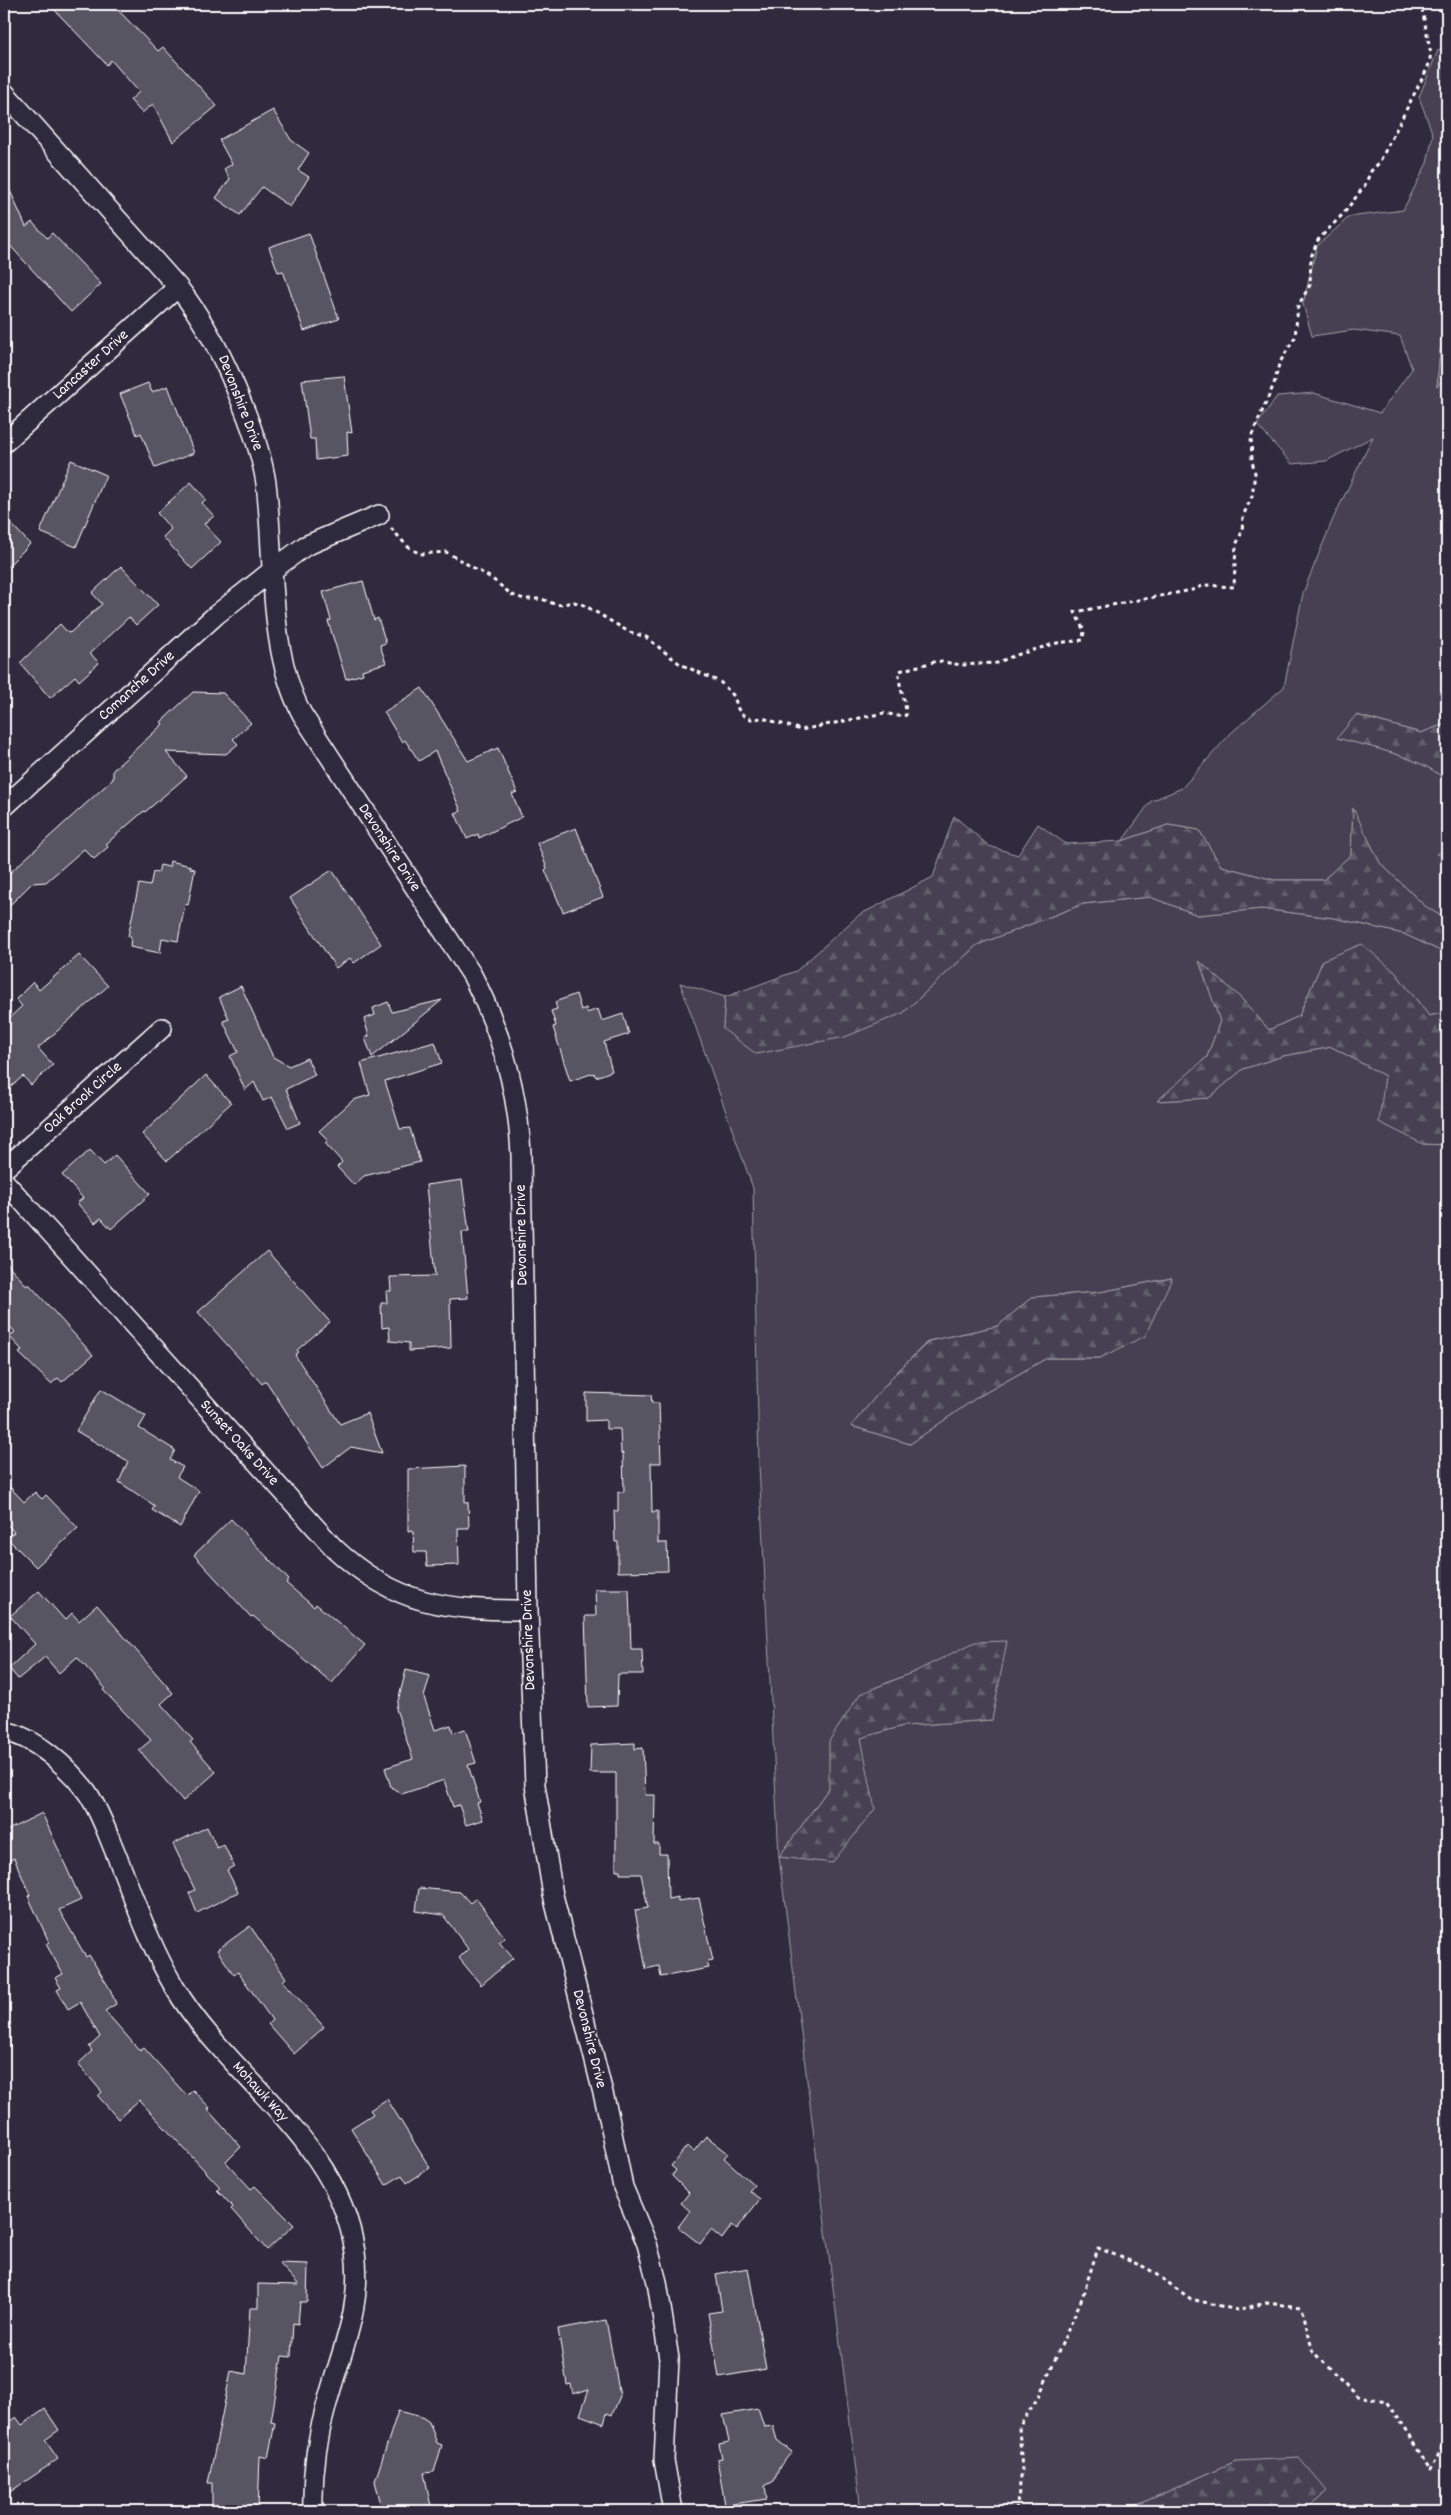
<svg xmlns="http://www.w3.org/2000/svg" width="1451" height="2515" viewBox="0 0 1451 2515" font-family="Dekko,sans-serif">
<style>
.grass{fill:#464152;stroke:#a2a0a8;fill-rule:evenodd}
.forest{fill:url(#forest-firs);stroke:#a2a0a8}
.building{fill:#595564;stroke:#fff}
.lines{fill:none;stroke-linecap:round;stroke-linejoin:round}
.minor-casing{stroke:#fff;stroke-width:22}
.path{stroke:#fff;stroke-width:3;stroke-dasharray:4 4;stroke-linecap:butt}
.minor{stroke:#2f2a3d;stroke-width:19}
.labels{text-anchor:middle;dominant-baseline:central;stroke-width:4;stroke-linejoin:round;paint-order:stroke}
.street-label{font-size:16px;fill:#fff;stroke:#2f2a3d}
</style>
<defs>
<pattern id="forest-firs" width="22" height="20" patternUnits="userSpaceOnUse" patternTransform="scale(1.25)"><rect width="22" height="20" fill="#464152"/><path d="M5 1l3.5 6h-7zM16 11l3.5 6h-7z" fill="#625e6c"/></pattern>
</defs>
<rect width="100%" height="100%" fill="#2f2a3d"/>
<filter id="ink" filterUnits="userSpaceOnUse"><feTurbulence type="fractalNoise" baseFrequency=".02" numOctaves="2"/><feDisplacementMap in="SourceGraphic" scale="10" xChannelSelector="R" yChannelSelector="G"/><feConvolveMatrix kernelMatrix="1 2 1 2 8 2 1 2 1" color-interpolation-filters="sRGB"/></filter>
<g filter="url(#ink)">
<!-- grass -->
<path class="grass" d="M1447,46V316L1441,341L1437,386L1447,375V723L1421,733L1357,715L1338,738C1366,746 1431,759 1447,783V848L1437,854L1447,857V920L1425,906L1380,863L1353,809L1351,855L1323,880H1274L1221,866L1199,830L1168,825L1122,841L1151,801L1182,788L1231,733L1284,687L1303,593L1333,519L1373,437L1326,461L1292,464L1257,425L1277,396L1314,393L1380,413L1412,369L1400,336L1354,330L1312,336L1303,304L1317,246L1349,217L1403,210L1427,163L1433,135L1419,97L1438,50Z
M1150,897L1198,915L1261,909L1334,918L1404,934L1447,954V1012L1429,1016L1395,972L1323,960L1299,1016L1269,1030L1240,997L1200,962L1220,1021L1207,1057L1158,1101L1209,1098L1243,1069L1283,1056L1332,1047L1385,1076L1423,1144L1447,1145V2511H1303L1327,2491L1236,2461L1124,2511H861L779,1857L759,1465L753,1188L680,983L725,997L723,1029L903,1013L977,945L1083,904ZM1171,1278L1100,1358H1047L976,1398L910,1444L851,1426L894,1375L928,1341L998,1326L1032,1297L1100,1292ZM914,1672L992,1720L903,1726L860,1738L832,1862L779,1857L829,1788L860,1694Z"/>
<!-- forest -->
<path class="forest" d="M1447,316V375L1437,387L1441,341Z
M1356,715L1421,733L1447,723V783C1431,759 1366,746 1337,738Z
M1353,808L1380,863L1425,906L1447,920V954L1404,934L1334,918L1261,909L1198,915L1150,897L1083,904L977,945L903,1013L845,1037L756,1054L723,1029L725,997L796,971L859,915L933,877L954,816L989,846L1018,855L1038,824L1066,844L1122,841L1168,825L1199,830L1221,866L1274,880H1323L1351,855Z
M1362,944L1395,972L1429,1016L1447,1012V1145L1423,1144L1379,1122L1385,1076L1332,1047L1283,1056L1243,1069L1209,1098L1157,1101L1207,1057L1220,1021L1199,961L1240,997L1269,1030L1299,1016L1323,960Z
M1172,1278L1145,1336L1100,1358H1047L976,1398L910,1444L851,1426L894,1375L929,1341L998,1326L1032,1297L1100,1292Z
M1007,1641L992,1720L903,1726L861,1738L875,1809L832,1863L779,1857L829,1788V1741L860,1694L914,1672L975,1642Z
M1299,2458L1327,2491L1303,2511H1243L1231,2508L1224,2511H1124L1236,2461Z"/>
<!-- building -->
<path class="building" d="M49,4H112L158,51L163,47L217,106L173,142L153,104L142,113L130,100L139,92L111,60L107,65Z
M273,110L291,140L309,153L298,170L309,177L290,207L262,187L240,215L216,198L230,179L224,169L232,164L219,140Z
M4,177L26,227L32,222L47,238L52,233L101,284L71,312L4,239Z
M309,233L339,319L304,331L283,271L278,272L269,247Z
M344,376L352,433L347,432L348,456L316,460L315,439H310L302,380Z
M148,383L152,392L168,386L194,453L155,468L141,433L137,435L120,394Z
M71,460L106,475L76,547L40,532Z
M191,482L206,499L202,503L214,516L204,524L221,542L192,569L163,537L171,529L157,513Z
M4,516L30,544L4,570Z
M121,566L158,605L136,625L129,617L90,653L99,663L79,681L75,676L50,698L20,663L60,624L68,633L71,632L102,604L92,593Z
M363,581L374,620L378,618L386,643L380,645L386,663L362,670L363,674L346,679L328,621L331,620L323,592Z
M422,688L468,761L498,748L517,792L512,794L522,817L479,838L478,834L467,839L455,813L461,811L435,751L419,761L405,740L402,742L384,712Z
M193,692L223,693L251,723L233,739L238,744L226,754L166,752L187,776L145,812L144,811L106,844L108,847L94,859L84,849L46,882L32,883L4,911V878L113,779V770L163,724L161,722Z
M576,828L603,897L563,912L545,870L547,868L537,843Z
M170,861L191,866L190,868L195,869L188,905L185,904L178,941L162,938L160,953L130,947L131,936H128L139,884L150,886L153,872L158,873L160,865L169,867Z
M332,870L381,944L354,963L350,958L336,968L290,898Z
M79,955L108,986L38,1048L53,1065L31,1085L23,1076L4,1093V1023L22,1006L16,999L33,982L39,990Z
M241,986L273,1057L289,1066L307,1058L315,1075L286,1089L300,1123L288,1128L272,1097L263,1101L254,1082L245,1090L230,1056L238,1052L223,1021L229,1019L219,997Z
M576,994L581,1010L586,1008L587,1013L598,1009L602,1021L623,1014L629,1034L604,1042L612,1071L596,1077L594,1073L570,1081L553,1027L556,1026L551,1011L557,1009L555,1002Z
M442,1000L381,1050L372,1057L365,1038L369,1036L364,1019L375,1015L373,1008L388,1002L392,1012Z
M435,1042L442,1063L385,1081L400,1129L410,1128L420,1162L364,1176L354,1185L337,1167L342,1162L325,1143L328,1140L319,1131L353,1100L370,1095L361,1063Z
M206,1075L231,1103L167,1161L142,1134Z
M90,1150L104,1165L115,1155L150,1194L111,1229L101,1218L95,1223L77,1203L83,1198L62,1175Z
M462,1180L469,1232H462L468,1298L450,1299L451,1348L409,1351V1343L390,1341L389,1327L382,1328L381,1303H387L386,1291H391L390,1277L435,1276L426,1185Z
M267,1251L330,1322L297,1350L299,1352L295,1355L340,1424L367,1413L382,1453L351,1447L323,1468L266,1381L262,1384L198,1312Z
M4,1260L27,1286L29,1284L93,1355L62,1382L58,1378L51,1384L19,1353L22,1350L10,1337L15,1332L4,1320Z
M101,1389L146,1416L139,1428L175,1450L170,1460L183,1467L177,1477L199,1491L180,1527L152,1510L155,1506L119,1482L128,1461L76,1431Z
M586,1393L651,1395L652,1403H659L661,1463H651L652,1512L658,1511V1543H667L668,1571L618,1572V1542H615L614,1511H618V1492H624L623,1453L621,1454L620,1429H606V1420L586,1421Z
M465,1466V1502H468L469,1528H458L459,1565L427,1566L426,1552H414L413,1530L408,1531V1469Z
M4,1481L24,1502L35,1492L42,1499L46,1495L78,1528L36,1567L7,1538L14,1532L4,1521Z
M231,1519L289,1580L286,1583L314,1607L316,1604L365,1645L332,1683L253,1616L251,1617L194,1555Z
M595,1589H629L631,1649H642L643,1674H618L617,1706L588,1707L585,1616H596Z
M39,1591L65,1620L72,1613L79,1621L97,1605L173,1693L161,1704L193,1740L190,1742L216,1772L183,1801L139,1750L151,1740L103,1690L105,1688L77,1657L59,1673L45,1657L18,1679L9,1668L35,1644L10,1616Z
M406,1670L430,1676L424,1697L435,1730L451,1725L453,1733L465,1729L476,1763L468,1765L480,1802L477,1803L483,1820L466,1825L459,1805L453,1807L444,1780L402,1794L391,1787L385,1768L413,1759L396,1709Z
M635,1743V1749L643,1748L645,1795H655L654,1844H659V1854H667L668,1899L678,1897V1901L699,1898L713,1961L707,1962L709,1968L661,1977L659,1966L646,1969L635,1910L648,1908L641,1874H620V1870H616V1773H590L591,1745Z
M42,1813L81,1900L59,1910L86,1957L89,1955L110,1989L116,2004L105,2011L140,2051L144,2048L187,2096L193,2090L210,2108L208,2110L241,2147L226,2162L251,2189L255,2186L294,2225L267,2250L231,2209L233,2207L217,2190L220,2187L139,2100L118,2119L98,2096L102,2092L78,2064L92,2051L89,2047L100,2037L80,2002L68,2009L57,1990L61,1988L55,1978L63,1974L46,1944L49,1942L28,1896L30,1895L14,1858L4,1863V1832Z
M207,1827L217,1848L224,1845L234,1866L227,1870L238,1892L197,1913L189,1893L195,1890L173,1844Z
M419,1888L460,1892L470,1903L476,1898L505,1938L499,1942L513,1958L481,1985L459,1958L468,1949L443,1915L416,1911Z
M250,1926L286,1978L283,1981L324,2027L294,2054L268,2024L272,2020L238,1972L234,1975L217,1950Z
M387,2099L430,2168L407,2183L402,2175L386,2185L351,2128L373,2114L370,2110Z
M706,2136L728,2153L724,2158L754,2185L749,2191L760,2199L737,2229L732,2225L722,2239L711,2230L700,2244L678,2227L690,2211L681,2203L689,2193L672,2176L676,2170L671,2166L687,2146L694,2151Z
M279,2263L308,2264L307,2302H300L298,2324L293,2323L291,2357L282,2356L271,2422L275,2423L268,2458L260,2456L258,2511H212V2483H208L231,2371L246,2374L250,2308H258V2284L299,2285Z
M748,2268L766,2369L719,2377L708,2313L722,2311L716,2274Z
M606,2320L620,2396L612,2415L607,2413L604,2424L580,2415L589,2389L573,2394L571,2384L567,2385L558,2329Z
M45,2409L59,2430L45,2440L58,2459L4,2496V2425L16,2417L22,2425Z
M758,2409L764,2427L773,2426L777,2440L792,2452L780,2466L774,2481L765,2486L767,2499L725,2505L717,2459L722,2458L719,2444L729,2442L723,2415Z
M398,2411L422,2417L429,2422L437,2443L442,2445L434,2472L424,2473L432,2511H391L390,2506L382,2508L375,2481Z"/>
<g class="lines">
<defs>
<path id="minor" d="M4,92L178,287C207,324 226,362 243,406C253,431 262,456 266,483C275,555 267,649 302,714L472,975C501,1031 518,1091 521,1154L528,1610L535,1785L553,1895L608,2113L623,2187L647,2244L657,2282L669,2359L664,2460L673,2511
M4,443L178,287
M4,807L216,615L274,569L305,546L379,515
M4,1169L162,1028
M4,1181L334,1548C396,1606 447,1610 528,1610
M4,1731C35,1737 68,1767 87,1792C100,1811 107,1833 116,1854C134,1899 150,1946 175,1988C230,2080 339,2139 355,2252C363,2308 341,2350 327,2403C317,2437 312,2476 313,2511"/>
</defs>
<!-- minor casing -->
<use href="#minor" class="minor-casing"/>
<!-- path -->
<path class="path" d="M391,528L407,546L420,554L446,552L491,578L512,595L524,599H542L557,605L574,602L584,605L629,632L646,637L680,664L720,682L734,696L738,709L744,716L751,719L763,718L801,730L884,713L903,717L906,715C906,699 898,686 899,671L938,661L961,665L997,663L1013,656L1057,643L1083,640L1084,631L1075,612L1192,590L1205,585L1234,587L1236,545L1242,532L1243,516L1252,496L1255,473L1252,461L1251,437L1274,384L1279,364L1295,337L1298,306L1310,285L1311,257L1318,240L1344,213L1365,185L1371,171L1379,163L1428,67L1431,54L1421,4
M1016,2511L1022,2471L1019,2427L1039,2396L1082,2298L1098,2248L1147,2268L1191,2299L1237,2310L1266,2303L1302,2307L1312,2349L1336,2376L1358,2396L1386,2401L1431,2470L1447,2435"/>
<!-- minor -->
<use href="#minor" class="minor"/>
</g>
</g>
<g class="labels">
<!-- street labels -->
<g class="street-label">
<text transform="translate(91 365) rotate(-42)">Lancaster Drive</text>
<text transform="translate(240 403) rotate(69)">Devonshire Drive</text>
<text transform="translate(137 686) rotate(-42)">Comanche Drive</text>
<text transform="translate(389 848) rotate(57)">Devonshire Drive</text>
<text transform="translate(83 1098) rotate(-42)">Oak Brook Circle</text>
<text transform="translate(522 1235) rotate(-91)">Devonshire Drive</text>
<text transform="translate(239 1443) rotate(48)">Sunset Oaks Drive</text>
<text transform="translate(529 1640) rotate(-92)">Devonshire Drive</text>
<text transform="translate(589 2039) rotate(76)">Devonshire Drive</text>
<text transform="translate(260 2092) rotate(48)">Mohawk Way</text>
</g>
</g>
<!-- margin -->
<rect width="1451" height="2515" fill="none" stroke="#2f2a3d" stroke-width="20"/>
<rect x="10" y="10" width="1431" height="2495" fill="none" stroke="#fff" stroke-width="2" filter="url(#ink)"/>
</svg>
